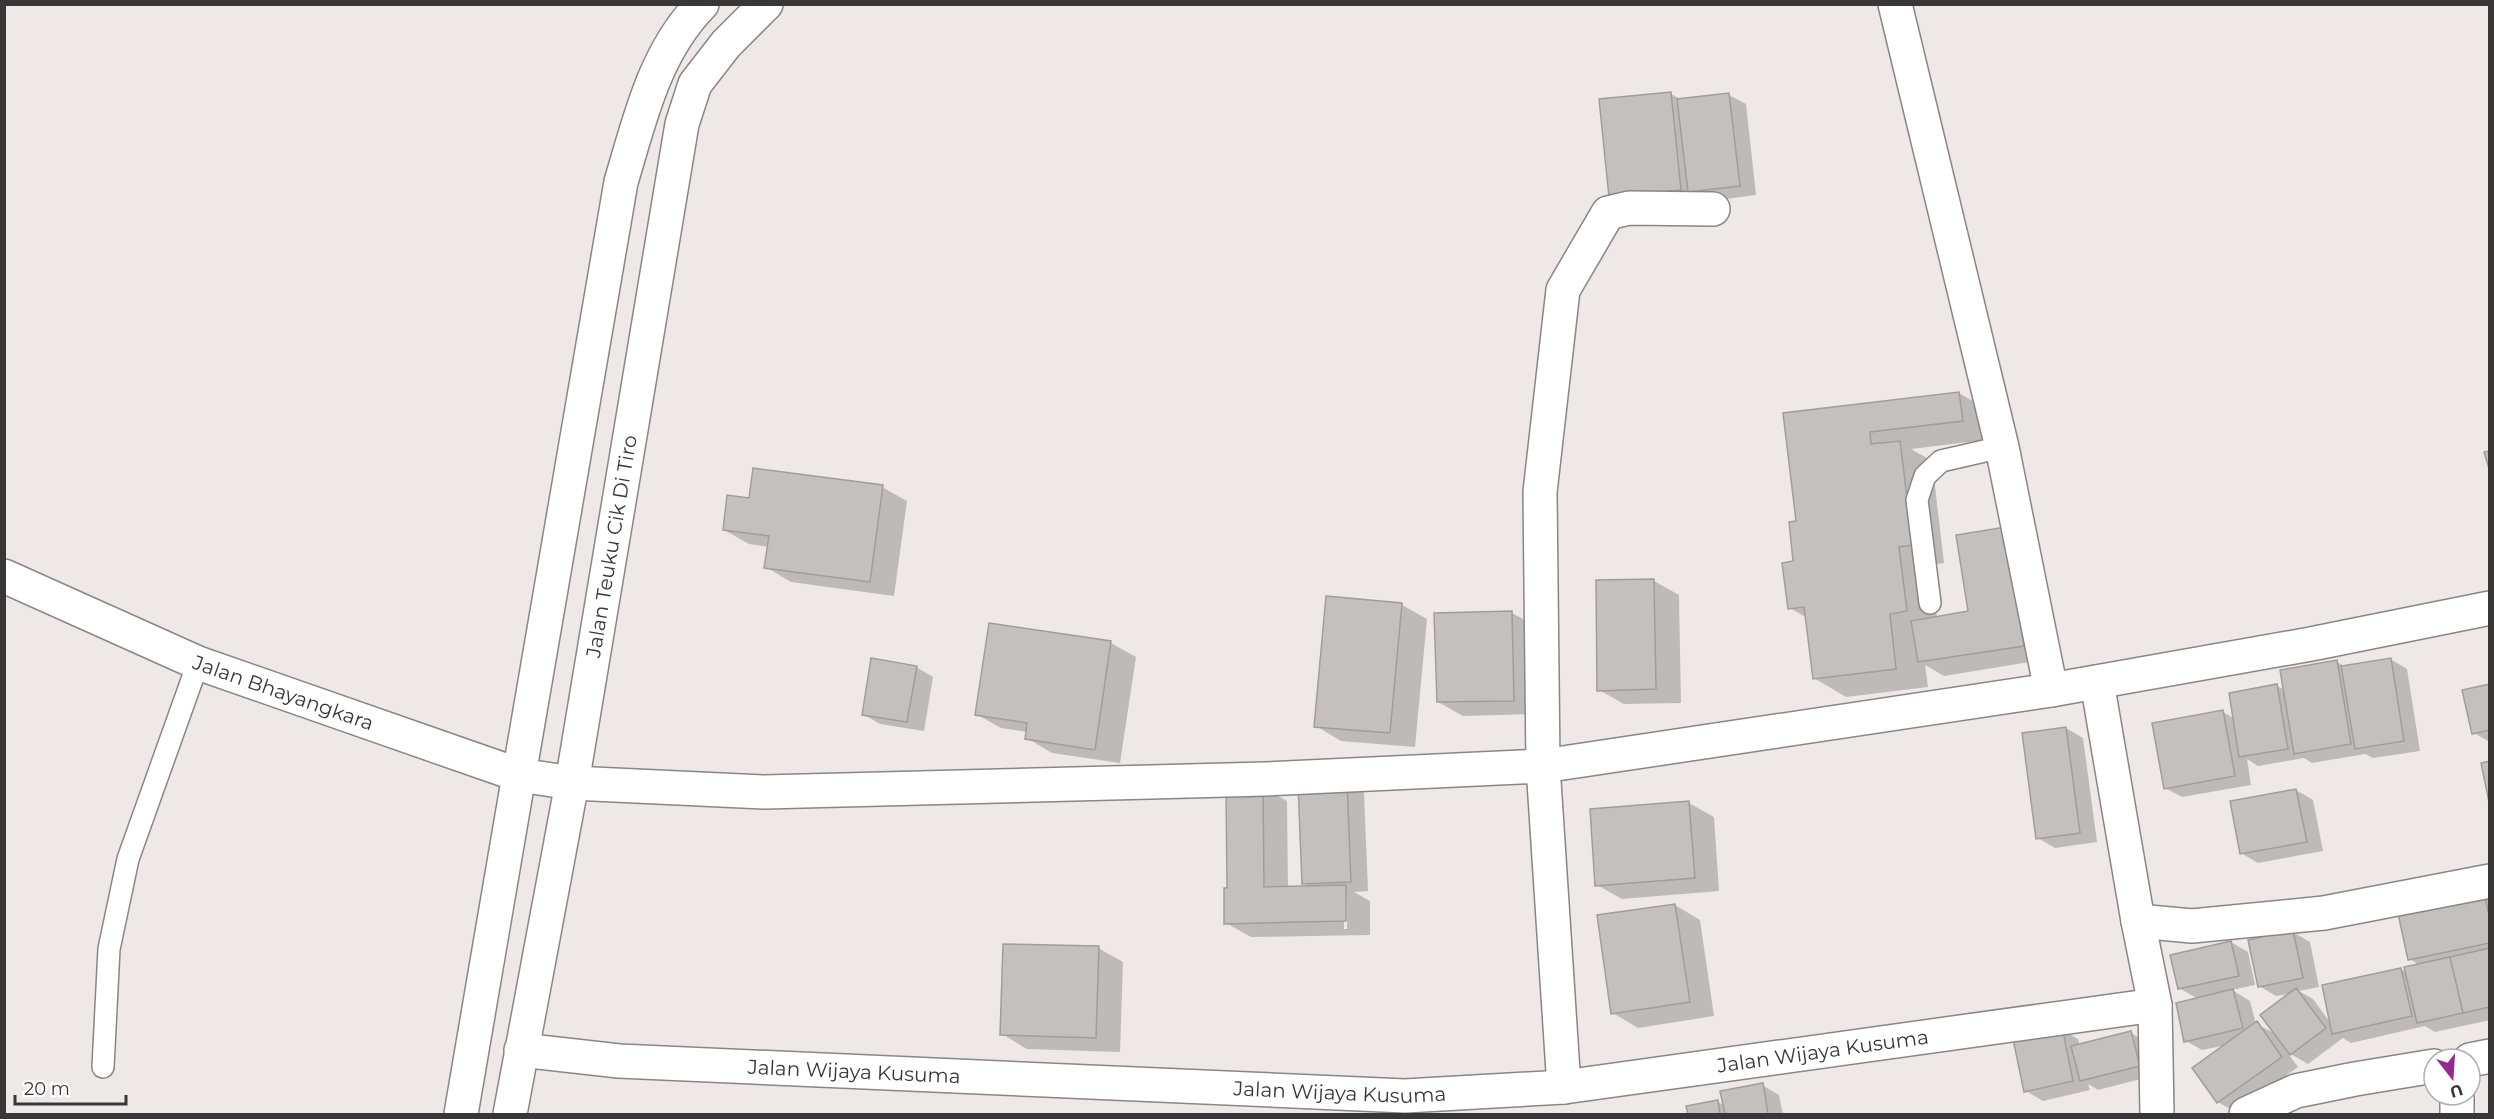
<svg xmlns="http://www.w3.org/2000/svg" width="2494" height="1119" viewBox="0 0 2494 1119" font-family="Montserrat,sans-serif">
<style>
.shadow{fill:#0003;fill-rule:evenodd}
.building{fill:#c4c0be;stroke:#a19d9b;stroke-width:1.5}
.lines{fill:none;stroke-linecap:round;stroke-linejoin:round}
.lane-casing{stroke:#8a8684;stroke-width:24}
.street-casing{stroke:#8a8684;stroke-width:36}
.secondary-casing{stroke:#8a8684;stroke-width:36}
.lane{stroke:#fff;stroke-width:21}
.street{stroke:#fff;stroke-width:33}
.secondary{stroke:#fff;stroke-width:33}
.labels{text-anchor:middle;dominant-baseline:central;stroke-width:6;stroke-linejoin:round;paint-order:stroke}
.street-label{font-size:20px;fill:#383636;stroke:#fff}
</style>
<rect width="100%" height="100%" fill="#eee9e7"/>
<!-- shadow -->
<path class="shadow" d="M1671,94L1682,100L1729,95L1746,104L1756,195L1635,211Z
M1959,393L1991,412L1994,439L1911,449L1932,461L1944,563L1930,565L1937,618L1970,612L2005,528L2048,659L1944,676L1925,665L1928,687L1846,697L1814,678L1807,618L1790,608L1797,522L1784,415Z
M882,487L907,501L894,596L791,582L766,567L769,547L749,544L724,530L750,500Z
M1654,581L1679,595L1681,703L1624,704L1599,690Z
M1328,598L1402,605L1427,619L1415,747L1341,741L1316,726Z
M1512,613L1537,627L1539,714L1463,716L1438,702Z
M991,625L1111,643L1136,657L1120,763L1052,753L1027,738V732L1001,728L976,714Z
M2390,659L2407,669L2420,751L2373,758L2365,754L2312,763L2304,758L2258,766L2247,759L2251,785L2182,797L2165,788L2223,712L2235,719L2277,686L2285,690L2337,662L2346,667Z
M916,667L933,677L924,731L880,724L863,714Z
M2490,685V742L2474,733Z
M2066,728L2083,738L2097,842L2055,848L2038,838Z
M1347,783L1364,793L1368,891L1354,892L1370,901V935L1251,937L1226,923L1228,890L1262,787L1287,801L1288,888L1310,887L1304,883ZM1344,899H1347V929H1344Z
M2296,790L2313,800L2323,851L2258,863L2241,853Z
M1689,803L1714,817L1719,891L1622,899L1597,885Z
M2490,891V1020L2435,1032L2425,1026L2351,1043L2343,1038L2308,1064L2287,1052L2298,1067L2235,1112L2218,1102L2227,1045L2202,1050L2186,1041L2198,999L2179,988L2231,942L2248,952L2255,985L2232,990L2250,1001L2256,1024L2276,1034L2293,993L2276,996L2259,986L2293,932L2310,942L2319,987L2299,991L2313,999L2332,1025L2401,969L2407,973L2419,965L2410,959Z
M1675,905L1700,920L1714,1016L1638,1028L1613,1013Z
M1098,948L1123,962L1120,1052L1027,1049L1002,1034Z
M2061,1029L2078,1039L2080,1046L2131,1033L2148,1043L2156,1075L2098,1090L2088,1084L2090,1090L2043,1101L2026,1091Z
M1762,1085L1779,1095L1783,1114H1689L1688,1107L1718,1102L1725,1106Z"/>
<!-- building -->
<path class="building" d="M1671,92L1681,190L1609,197L1599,99Z
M1729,93L1740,186L1688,192L1677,99Z
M1959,392L1963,421L1870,432L1871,444L1900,441L1913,545L1899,547L1907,611L1890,614L1896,669L1813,679L1804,607L1788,609L1782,563L1793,561L1789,522L1796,521L1783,413Z
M2490,451V472L2484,452Z
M753,468L883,485L870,582L764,568L769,536L723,530L727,495L749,498Z
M2005,527L2024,646L1918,662L1911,621L1968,611L1956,535Z
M1654,579L1656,689L1597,691L1596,580Z
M1326,596L1402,603L1390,733L1314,727Z
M1512,611L1514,701L1437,702L1434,613Z
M989,623L1111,641L1095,750L1025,739L1027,723L975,715Z
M871,658L917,666L907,722L862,715Z
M2391,658L2404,741L2355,749L2341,666Z
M2337,660L2351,744L2294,754L2280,670Z
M2277,684L2288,749L2239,757L2229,693Z
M2490,684V730L2472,734L2462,690Z
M2223,710L2235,776L2164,789L2152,723Z
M2066,727L2080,833L2036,839L2022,733Z
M2490,761V807L2481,763Z
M1347,781L1351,882L1302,884L1298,783Z
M1263,785L1264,887L1346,885V921L1224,924V888H1227L1226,786Z
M2296,789L2307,842L2240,854L2230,801Z
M1689,801L1695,878L1595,886L1590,809Z
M2482,885L2490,919V943L2408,960L2396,904Z
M1675,904L1690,1002L1611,1014L1597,915Z
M2293,930L2303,978L2258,987L2248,940Z
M2231,941L2239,976L2178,989L2170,955Z
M1003,944L1099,946L1096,1038L1000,1035Z
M2490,948V1007L2463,1013L2450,957Z
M2450,957L2463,1013L2417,1023L2404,967Z
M2401,968L2412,1016L2332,1034L2322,985Z
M2296,988L2326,1028L2290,1055L2260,1015Z
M2233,989L2243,1028L2184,1042L2176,1003Z
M2257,1021L2282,1057L2217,1103L2192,1068Z
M2062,1027L2073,1081L2024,1092L2013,1039Z
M2131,1031L2140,1066L2080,1081L2071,1046Z
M1763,1083L1768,1114H1725L1720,1091Z
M1718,1100L1720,1114H1688L1686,1106Z"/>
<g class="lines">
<defs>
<path id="lane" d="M1930,603L1917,500L1925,476L1941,461L2002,447
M103,1067L109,949L128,859L198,663"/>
<g id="street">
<path id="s1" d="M4,576L198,663L519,775L621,182C640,119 654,53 702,4"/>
<path d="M2097,682L2138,921L2155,1005L2157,1114"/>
<path d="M2051,690L2311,644L2490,608"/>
<path id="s2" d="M572,783L682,124L695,84L726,44L766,4"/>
<path d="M2138,921L2192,926L2324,913L2490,881"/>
<path id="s3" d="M521,1050L619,1061L1405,1096L1564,1087L2155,1005"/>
<path d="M2470,1060L2490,1056"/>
<path d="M1564,1087L1543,766L1540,492L1563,290L1608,213L1629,208L1713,209"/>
<path d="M2457,1095V1114"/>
<path d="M2246,1114L2296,1091L2355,1079L2434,1066"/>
</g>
<path id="secondary" d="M461,1114L519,775L572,783L764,792L1265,779L1543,766L2051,690L2002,447L1895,4
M510,1114L572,783"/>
</defs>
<!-- lane casing -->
<use href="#lane" class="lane-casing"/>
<!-- street casing -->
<use href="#street" class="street-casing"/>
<!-- secondary casing -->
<use href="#secondary" class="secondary-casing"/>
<!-- lane -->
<use href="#lane" class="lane"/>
<!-- street -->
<use href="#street" class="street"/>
<!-- secondary -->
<use href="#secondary" class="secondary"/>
</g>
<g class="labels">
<!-- street labels -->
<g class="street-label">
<text stroke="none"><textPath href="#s2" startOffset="240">Jalan Teuku Cik Di Tiro</textPath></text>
<text stroke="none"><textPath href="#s1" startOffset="303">Jalan Bhayangkara</textPath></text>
<text stroke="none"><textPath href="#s3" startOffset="1306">Jalan Wijaya Kusuma</textPath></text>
<text stroke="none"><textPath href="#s3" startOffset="334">Jalan Wijaya Kusuma</textPath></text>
<text stroke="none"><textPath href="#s3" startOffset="820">Jalan Wijaya Kusuma</textPath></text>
</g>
</g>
<!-- border -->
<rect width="2494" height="1119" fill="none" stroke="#383636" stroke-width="12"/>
<!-- north arrow -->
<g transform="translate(2452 1077) rotate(163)"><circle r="28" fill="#ffffff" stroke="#afafaf" stroke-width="1.5"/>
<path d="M0-4.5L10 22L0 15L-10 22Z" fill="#922a8f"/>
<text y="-9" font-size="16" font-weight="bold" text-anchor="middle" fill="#383636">U</text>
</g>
<!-- scale -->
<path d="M15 1095v9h111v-9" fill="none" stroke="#383636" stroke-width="3"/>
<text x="24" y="1095" font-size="18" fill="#383636" stroke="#ffffff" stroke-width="4.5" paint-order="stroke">20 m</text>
</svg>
